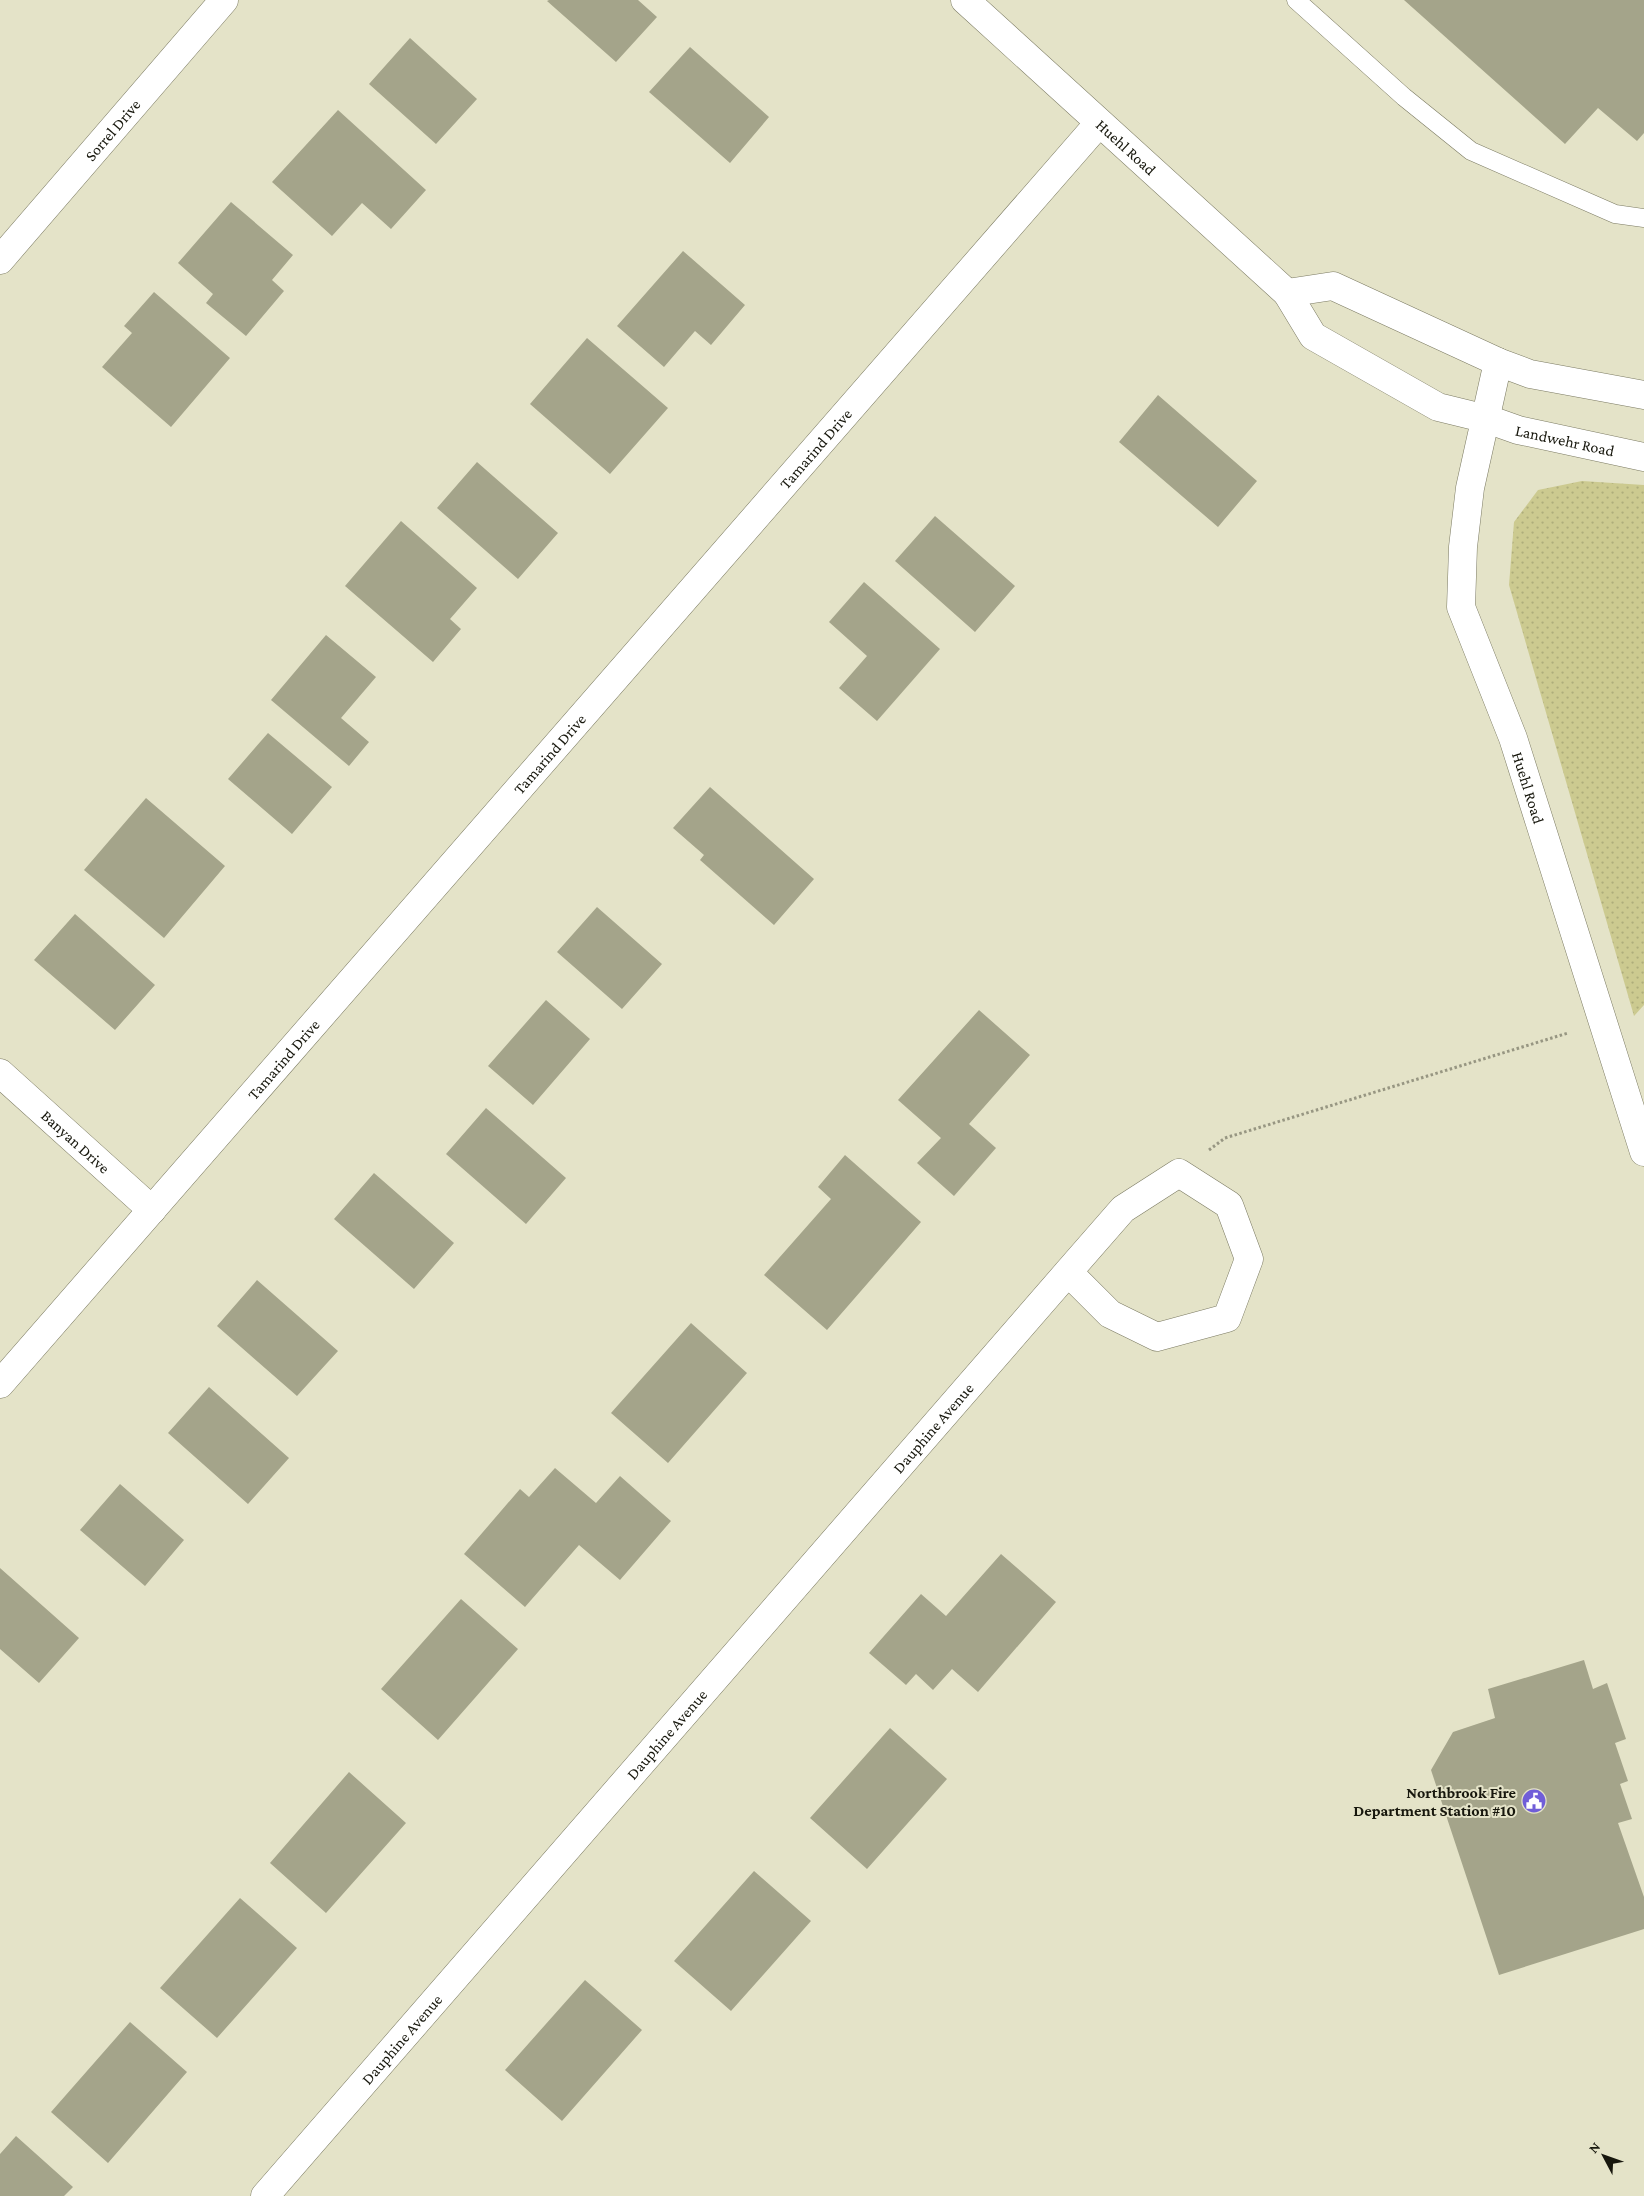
<svg xmlns="http://www.w3.org/2000/svg" width="1644" height="2196" viewBox="0 0 1644 2196" font-family="'Crimson Pro',serif">
<style>
.park{fill:url(#park-dots)}
.building{fill:#a4a48a}
.lines{fill:none;stroke-linecap:round;stroke-linejoin:round}
.lane-casing{stroke:#7b7a62;stroke-width:19}
.street-casing{stroke:#7b7a62;stroke-width:29}
.secondary-casing{stroke:#7b7a62;stroke-width:29}
.path{stroke:#979682;stroke-width:3;stroke-dasharray:2.5 2.5;stroke-linecap:butt}
.lane{stroke:#fff;stroke-width:18}
.street{stroke:#fff;stroke-width:28}
.secondary{stroke:#fff;stroke-width:28}
.labels{text-anchor:middle;dominant-baseline:central;stroke-width:4;stroke-linejoin:round;paint-order:stroke}
.street-label{font-size:16px;fill:#17170d;stroke:#e4e3c8}
.poi-label{font-size:16px;font-weight:bold;fill:#17170d;stroke:#e4e3c8;text-anchor:end}
</style>
<defs>
<pattern id="park-dots" width="8" height="8" patternUnits="userSpaceOnUse" patternTransform="scale(1.25)"><rect width="8" height="8" fill="#ccca90"/><path d="M2 2h.1M6 6h.1" fill="none" stroke="#aead7b" stroke-width="1.8" stroke-linecap="round"/></pattern>
</defs>
<rect width="100%" height="100%" fill="#e4e3c8"/>
<!-- park -->
<path class="park" d="M1582,481L1644,485V1005L1634,1016L1509,585L1514,522L1538,490Z"/>
<!-- building -->
<path class="building" d="M549,0H638L657,17L616,62L547,1Z
M1404,0H1644V133L1637,141L1598,108L1565,144Z
M410,38L477,99L436,144L369,84Z
M690,47L769,117L730,163L649,92Z
M338,110L426,190L391,229L362,203L332,236L272,182Z
M231,202L293,255L272,280L284,291L246,336L206,303L213,294L178,263Z
M683,251L745,305L711,345L695,331L664,367L617,326Z
M154,292L230,358L171,427L102,367L132,333L124,326Z
M587,338L668,408L610,474L530,404Z
M1158,395L1257,481L1218,527L1119,442Z
M477,462L558,533L518,579L437,508Z
M935,516L1015,586L975,632L895,561Z
M401,521L477,588L450,619L461,629L433,662L345,586Z
M864,582L940,649L877,721L839,688L867,656L829,622Z
M326,635L376,677L341,718L369,742L349,766L271,700Z
M268,733L332,787L292,834L228,779Z
M710,787L814,879L774,925L700,860L704,855L673,828Z
M146,798L225,866L164,938L84,870Z
M597,907L662,964L622,1009L557,952Z
M75,914L155,985L115,1030L34,960Z
M546,1000L590,1039L533,1105L488,1066Z
M979,1010L1030,1055L969,1124L996,1148L954,1196L917,1163L941,1138L898,1100Z
M486,1108L566,1178L526,1224L446,1154Z
M845,1155L921,1222L827,1330L764,1275L831,1199L818,1187Z
M374,1173L454,1243L414,1289L334,1219Z
M257,1280L338,1351L297,1396L217,1326Z
M691,1323L747,1373L668,1463L611,1413Z
M209,1387L289,1458L248,1504L168,1433Z
M555,1468L596,1503L620,1476L671,1521L620,1580L579,1545L525,1607L464,1554L520,1489L529,1497Z
M120,1484L184,1540L145,1586L80,1530Z
M1001,1554L1056,1602L978,1692L952,1669L933,1690L916,1674L906,1685L869,1653L921,1594L946,1616Z
M0,1568L79,1638L39,1683L0,1649Z
M461,1599L518,1649L438,1740L381,1689Z
M1584,1660L1593,1689L1607,1683L1626,1739L1615,1743L1628,1781L1620,1784L1632,1819L1618,1823L1644,1897V1929L1499,1975L1431,1770L1453,1732L1495,1718L1488,1689Z
M890,1728L947,1779L867,1869L810,1818Z
M349,1772L406,1823L326,1913L270,1863Z
M754,1871L811,1921L731,2011L674,1961Z
M240,1898L297,1948L217,2038L160,1988Z
M585,1980L642,2030L562,2121L505,2070Z
M130,2022L187,2072L108,2163L51,2112Z
M16,2136L73,2187L64,2196H0V2154Z"/>
<g class="lines">
<defs>
<path id="lane" d="M1296,0L1404,97L1471,151L1615,214L1644,218"/>
<g id="street">
<path id="s1" d="M965,0L1287,293"/>
<path id="s2" d="M0,260L224,0"/>
<path id="s3" d="M1487,419L1438,407L1313,336L1287,293L1333,286L1498,362L1470,488L1463,547L1461,607L1513,738L1644,1152"/>
<path id="s4" d="M0,1073L152,1210"/>
<path id="s5" d="M0,1384L1099,123"/>
<path id="s6" d="M265,2196L1068,1272L1123,1209L1179,1173L1229,1205L1249,1259L1227,1318L1157,1337L1110,1314L1068,1272"/>
</g>
<g id="secondary">
<path d="M1498,362L1530,374L1644,395"/>
<path id="s7" d="M1487,419L1518,430L1644,457"/>
</g>
</defs>
<!-- lane casing -->
<use href="#lane" class="lane-casing"/>
<!-- street casing -->
<use href="#street" class="street-casing"/>
<!-- secondary casing -->
<use href="#secondary" class="secondary-casing"/>
<!-- path -->
<path class="path" d="M1209,1150L1225,1138L1568,1033"/>
<!-- lane -->
<use href="#lane" class="lane"/>
<!-- street -->
<use href="#street" class="street"/>
<!-- secondary -->
<use href="#secondary" class="secondary"/>
</g>
<!-- icons -->
<defs>
<symbol id="civic-disc" viewBox="-11 -11 22 22"><circle r="9.5" fill="#705ed8" stroke="#e4e3c8"/><path d="M-.6-6.5H3V-4.5H.6V-3L4-1V1h2V6H-6V1h2V-1L-.6-3ZM-1.2 2.5V6h2.4V2.5Z" fill="#fff"/></symbol>
</defs>
<g fill-rule="evenodd">
<use href="#civic-disc" x="1520" y="1787" width="28" height="28"/>
</g>
<g class="labels">
<!-- street labels -->
<g class="street-label">
<text stroke="none"><textPath href="#s2" startOffset="172">Sorrel Drive</textPath></text>
<text stroke="none"><textPath href="#s1" startOffset="218">Huehl Road</textPath></text>
<text stroke="none"><textPath href="#s7" startOffset="81">Landwehr Road</textPath></text>
<text stroke="none"><textPath href="#s5" startOffset="1241">Tamarind Drive</textPath></text>
<text stroke="none"><textPath href="#s5" startOffset="836">Tamarind Drive</textPath></text>
<text stroke="none"><textPath href="#s3" startOffset="914">Huehl Road</textPath></text>
<text stroke="none"><textPath href="#s5" startOffset="431">Tamarind Drive</textPath></text>
<text stroke="none"><textPath href="#s4" startOffset="102">Banyan Drive</textPath></text>
<text stroke="none"><textPath href="#s6" startOffset="1018">Dauphine Avenue</textPath></text>
<text stroke="none"><textPath href="#s6" startOffset="612">Dauphine Avenue</textPath></text>
<text stroke="none"><textPath href="#s6" startOffset="208">Dauphine Avenue</textPath></text>
</g>
<!-- poi labels -->
<g class="poi-label">
<text x="1516" y="1792">Northbrook Fire<tspan x="1516" dy="18">Department Station #10</tspan></text>
</g>
</g>
<!-- north arrow -->
<g transform="translate(1604 2156) rotate(311)" stroke="#e4e3c8" stroke-width="4" paint-order="stroke">
<path d="M0-4L9 19L0 12L-9 19Z" fill="#17170d"/>
<text y="-8" font-size="14" font-weight="bold" text-anchor="middle" fill="#17170d">N</text>
</g>
</svg>
